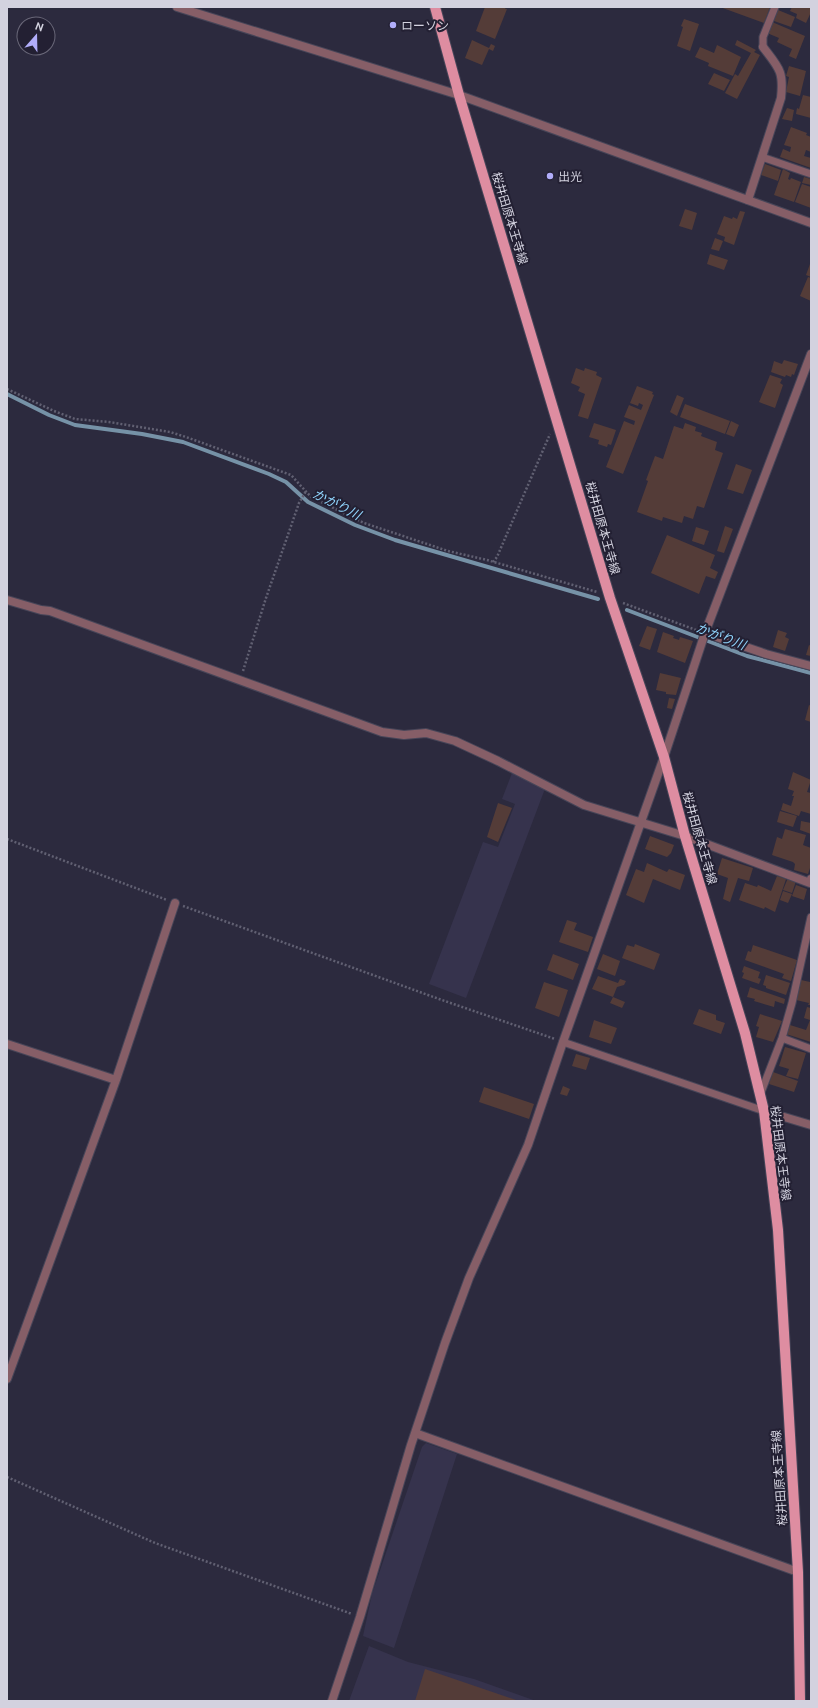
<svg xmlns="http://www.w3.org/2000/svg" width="818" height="1708" viewBox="0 0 818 1708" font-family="Ubuntu,'Noto Sans JP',sans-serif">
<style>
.built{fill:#36334d}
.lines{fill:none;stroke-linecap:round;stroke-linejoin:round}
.stream{stroke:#7692a7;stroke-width:4}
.building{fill:#543c38}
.service-casing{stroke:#474558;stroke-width:9}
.minor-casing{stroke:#474558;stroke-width:10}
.tertiary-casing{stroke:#474558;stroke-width:10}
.primary-casing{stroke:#474558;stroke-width:12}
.path{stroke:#616072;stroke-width:2.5;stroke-dasharray:2 2;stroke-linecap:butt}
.service{stroke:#865e67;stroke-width:7}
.minor{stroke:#865e67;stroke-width:8}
.tertiary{stroke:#865e67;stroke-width:8}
.primary{stroke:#de8da1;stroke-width:10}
.poi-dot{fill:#b1adfa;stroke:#232033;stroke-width:1.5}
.labels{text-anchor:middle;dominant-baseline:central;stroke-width:4;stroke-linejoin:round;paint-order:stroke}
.poi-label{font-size:12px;fill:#d3d2df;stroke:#232033;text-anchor:start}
.street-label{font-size:12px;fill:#d3d2df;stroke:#232033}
.water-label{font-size:13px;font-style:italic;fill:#91d6fe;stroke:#232033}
</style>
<rect width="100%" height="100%" fill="#2c2a3e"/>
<!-- built -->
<path class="built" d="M512,773L546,786L466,998L429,984L483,842L498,847L515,804L502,799Z
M426,1443L457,1454L394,1648L363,1636L372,1594L422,1447Z
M369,1646L408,1662L474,1679L536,1701H349Z"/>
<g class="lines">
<!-- stream -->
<path class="stream" d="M7,394L49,415L75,425L142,434L183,442L269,474L286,482L308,502L355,525L395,540L598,599
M627,610L747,656L811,673"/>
</g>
<!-- building -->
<path class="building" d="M485,7H506L505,9H507L495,39L476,31Z
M720,7H770L764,23Z
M792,7H811V12L806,23L796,18L797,14L790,11Z
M778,10L795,17L791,27L774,21Z
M684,19L699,24L690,51L677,46L683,27L681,26Z
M772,22L805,36L796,59L789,56L792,49L777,42L779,38L767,33Z
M472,40L489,48L491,44L495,46L493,51L489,49L482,65L465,58Z
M737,40L756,50L754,52L760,55L737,99L725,93L735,74L738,76L751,53L735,45Z
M717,45L741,57L733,76L708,66L709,63L695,57L700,47L714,53Z
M789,66L806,71L800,96L786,92L789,77L786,76Z
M714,73L730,80L724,91L708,84Z
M803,95L811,97V118L796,114L797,108L799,109Z
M787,108L794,110L792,121L782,119Z
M791,127L807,133L806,135L811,137V152L806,150L804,156L811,158V168L780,157L783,149L790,152L791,147L784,145Z
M765,164L781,170L778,181L761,175Z
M783,169L790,173L788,179L790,180L791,178L801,182L794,202L774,195Z
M804,177L811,179V185L802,183Z
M802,184L811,187V208L795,202Z
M685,209L697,213L692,230L679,226Z
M740,211L745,212L734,245L724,241L725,237L717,234L724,216L732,219L733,217L737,219Z
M715,238L723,241L719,251L711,249Z
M710,254L728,260L724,270L707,264Z
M810,264L811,265V277L806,275Z
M808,277L811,278V301L800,296Z
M784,360L798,364L794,375L792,374L791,377L786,375L785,377L771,372L774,361L782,364Z
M576,368L584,371L585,368L597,372L596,375L602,378L588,419L578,416L585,394L578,391L580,387L571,383Z
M770,375L782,379L780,383L783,385L775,408L759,402Z
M637,386L653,392L652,394L654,395L623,474L606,467L624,421L634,425L635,421L624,417L629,405L641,410L643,405L639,403L638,406L630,403Z
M677,395L684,398L677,416L670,412Z
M685,404L730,421L725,434L680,417Z
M731,421L739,425L734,437L726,434Z
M594,423L616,430L611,445L608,444L607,447L598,444L599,440L589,437Z
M685,423L696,427L695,431L702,433L701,436L717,442L715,450L723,453L704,508L697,506L693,519L684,516L682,523L663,517L662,521L637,512L648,481L646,480L655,456L663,459L674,426L683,429Z
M736,464L752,470L743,494L727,489Z
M725,526L733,529L724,553L717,551Z
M696,527L709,531L704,545L692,541Z
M667,535L715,555L710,568L718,572L715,579L706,576L699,594L651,573Z
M647,626L657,629L650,650L639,646Z
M778,630L787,633L785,637L789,639L785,651L773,647Z
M663,632L674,636L673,638L679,640L680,637L693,641L685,663L657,652Z
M809,645L811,646V656L806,655Z
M660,673L681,678L676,695L666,694V692L656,690Z
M669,698L675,699L672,709L667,708Z
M809,705L811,706V722L805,720Z
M793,772L811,780L807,792L811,793V814L801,811L799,816L781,810L783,803L791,806L794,796H792L794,791L788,789Z
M498,803L512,808L498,842L487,837Z
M780,811L797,816L793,827L777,822Z
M801,821L811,823V834L800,830Z
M785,829L806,835L803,845L811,848V865L808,874L794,870L795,864L793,862L772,855L777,837L782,839Z
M650,836L674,845L671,853L667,857L645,849Z
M722,858L753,868L749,881L738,878L730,902L723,899L728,878L717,874Z
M647,863L667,872L669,869L685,875L680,890L653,879L644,903L626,895L636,869L644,872Z
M777,876L786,879L775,912L765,907L764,909L739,900L745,883L757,887L758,885L771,891Z
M788,878L796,881L792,893L783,890Z
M796,885L807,889L804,900L792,896Z
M783,891L792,894L788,903L780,900Z
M567,920L577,923L574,930L593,937L588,952L559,942Z
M635,944L660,954L654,970L622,958L627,945L634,947Z
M753,945L797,960L791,981L782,978L784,974L745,960L748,951L751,952Z
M553,954L579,964L573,980L547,970Z
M603,954L620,961L615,976L597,969Z
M744,966L760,972L758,978L761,979L759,984L742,978L744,973L742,972Z
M766,975L790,983L786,995L766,988V986L763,985Z
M598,976L618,983L620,979L626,981L624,985L617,987L613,997L592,989Z
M810,979H811V1005H808L809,1003L796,1000L801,980L810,982Z
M544,982L568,990L559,1017L535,1008Z
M750,987L785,999L784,1004L775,1001L774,1007L754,1001L755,999L747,997Z
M613,997L625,1002L622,1008L610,1003Z
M807,1007L811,1008V1042L786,1034L790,1025L806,1030L810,1020L804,1018Z
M699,1009L716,1015V1020L725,1023L721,1034L693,1024Z
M760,1014L782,1021L773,1042L756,1037L759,1027L756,1026Z
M594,1020L617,1028L611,1044L589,1037Z
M785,1047L806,1053L798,1079L786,1076L789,1069L779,1066Z
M576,1054L590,1058L586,1070L572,1066Z
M773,1072L798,1081L794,1092L769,1084Z
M563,1086L570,1089L567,1096L560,1094Z
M484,1087L534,1104L529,1119L479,1102Z
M425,1669L519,1701H415Z"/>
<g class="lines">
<defs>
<path id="service" d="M763,47V37L775,7
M762,157L811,174
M782,1038L811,1049
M563,1042L764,1111
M760,1095L782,1038L792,1003L811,917"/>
<path id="minor" d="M748,200L781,98C784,71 779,68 763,47
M7,600L41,610L50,611L382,732L404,735L426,733L455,741L498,761L584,805L685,836L810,883L811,879
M705,633L766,654L811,666
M7,1044L116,1080
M764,1111L811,1125
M7,1379L116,1080L175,903
M415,1433L798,1572
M332,1701L360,1617L411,1445L445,1343L469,1278L528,1145L563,1042L664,757L705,633L811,354"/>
<path id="tertiary" d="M177,7L459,95L811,223"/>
<path id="primary" d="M435,7L459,95L610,598L664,757L685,836L745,1033L764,1111L778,1230L798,1572L800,1701"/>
</defs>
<!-- service casing -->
<use href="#service" class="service-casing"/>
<!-- minor casing -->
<use href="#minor" class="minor-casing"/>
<!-- tertiary casing -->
<use href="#tertiary" class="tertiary-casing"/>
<!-- primary casing -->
<use href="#primary" class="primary-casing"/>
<!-- path -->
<path class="path" d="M7,389L54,411L75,419L109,422L170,432L186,437L291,475L311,497L364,523L448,551L487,560L597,592
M493,562L497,557L550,434
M623,603L696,630
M243,671L266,598L299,503L306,491
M7,839L167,900
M183,906L439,999L555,1039
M7,1477L155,1543L352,1614"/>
<!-- service -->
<use href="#service" class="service"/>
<!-- minor -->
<use href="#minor" class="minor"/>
<!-- tertiary -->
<use href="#tertiary" class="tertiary"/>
<!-- primary -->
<use href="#primary" class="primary"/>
</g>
<!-- markers -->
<g class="poi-dot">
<circle cx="393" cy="25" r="4"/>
<circle cx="550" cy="176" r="4"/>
</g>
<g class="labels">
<!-- poi labels -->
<g class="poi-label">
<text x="401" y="25">ローソン</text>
<text x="558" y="176">出光</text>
</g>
<!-- street labels -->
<g class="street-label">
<text transform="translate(510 218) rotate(73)">桜井田原本王寺線</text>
<text transform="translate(603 528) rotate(74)">桜井田原本王寺線</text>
<text transform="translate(700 838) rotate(74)">桜井田原本王寺線</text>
<text transform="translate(781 1153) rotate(83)">桜井田原本王寺線</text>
<text transform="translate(779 1478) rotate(-94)">桜井田原本王寺線</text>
</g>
<!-- water labels -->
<g class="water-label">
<text transform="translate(337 504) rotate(27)">かがり川</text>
<text transform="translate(721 636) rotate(21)">かがり川</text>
</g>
</g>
<!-- border -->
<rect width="818" height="1708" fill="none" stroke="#d3d2df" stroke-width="16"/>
<!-- north arrow -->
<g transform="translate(36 36) rotate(20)"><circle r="19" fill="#232033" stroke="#696778"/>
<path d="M0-3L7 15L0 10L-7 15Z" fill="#b1adfa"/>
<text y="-6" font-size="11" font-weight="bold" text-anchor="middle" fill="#d3d2df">N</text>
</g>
</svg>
